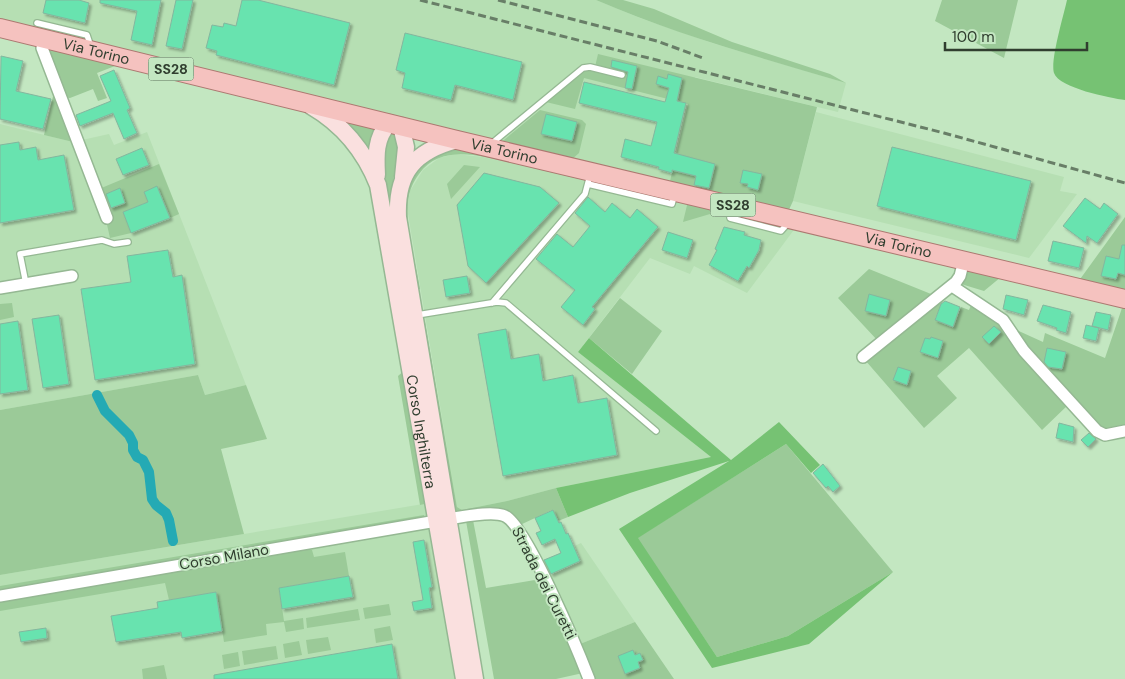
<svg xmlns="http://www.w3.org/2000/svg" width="1125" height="679" viewBox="0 0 1125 679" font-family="'DM Sans',sans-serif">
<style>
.built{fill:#b6dfb3}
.green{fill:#9bca98}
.forest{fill:#76c273}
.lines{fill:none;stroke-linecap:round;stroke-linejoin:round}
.canal{stroke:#24aab4;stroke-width:10}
.building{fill:#67e3af;stroke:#84b69e;filter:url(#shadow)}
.lane-casing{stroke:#95b893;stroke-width:8}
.street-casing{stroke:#95b893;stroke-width:14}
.secondary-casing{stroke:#95b893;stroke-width:19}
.primary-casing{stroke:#ac7971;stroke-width:20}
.lane{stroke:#fff;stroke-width:5.5}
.street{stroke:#fff;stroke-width:11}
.secondary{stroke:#fae0df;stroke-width:16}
.primary{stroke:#f5c2bf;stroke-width:18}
.rail{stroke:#687e67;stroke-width:3;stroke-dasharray:8 4;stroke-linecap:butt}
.labels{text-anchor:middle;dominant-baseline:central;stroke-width:4;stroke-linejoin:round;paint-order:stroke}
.shield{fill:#c3e7c1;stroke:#5c715b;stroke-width:1}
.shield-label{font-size:14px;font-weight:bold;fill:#303e2f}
.street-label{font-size:15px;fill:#303e2f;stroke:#c3e7c1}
</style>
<defs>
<filter id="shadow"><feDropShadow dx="2.5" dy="2.5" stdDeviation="1" flood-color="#0004"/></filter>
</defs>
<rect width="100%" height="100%" fill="#c3e7c1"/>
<!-- built -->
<path class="built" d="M0,0H596L640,18L712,43L846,83L838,112L695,77L669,185L0,22Z
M816,112L1064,177L1060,191L1077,194L1029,258L793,201Z
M0,124L73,142L109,134L114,145L147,132L246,385L205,395L198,375L0,410Z
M455,154L483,157L796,227L747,293L694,266L690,274L650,258L578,352L711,457L556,488L507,501L462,510L457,507L407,208L410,191L423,170L439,158Z
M429,503L459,679H0V575Z
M581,543L635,622L580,644L540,562Z"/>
<!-- green -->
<path class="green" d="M596,0H623L654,9L732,42L830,74L846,83C762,58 677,35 596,0Z
M942,0H1018L1004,58L935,21Z
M53,47L120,64L97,73L107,98L98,101L93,89L70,98L63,97L47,55Z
M598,54L817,107L793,201L787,214L669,185L688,104L584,78L575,109L546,102L583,71H594Z
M54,92L73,142L44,135Z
M540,110L582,120L586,124L579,153L570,161L499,144Z
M342,118L376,127L371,155Z
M391,133H395C402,156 391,178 391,201L404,289L386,185L384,149L389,134Z
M451,148H462L580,175L579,179C558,174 537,169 516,164C484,157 442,142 419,174C413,182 409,191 408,202C405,225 416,265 420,289L416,290L403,209L407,184L425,160Z
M159,164L179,214L170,218L157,187L144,192L148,202L123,212L131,233L110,238L99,189Z
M464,165L480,167L451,199L447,184Z
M688,201L712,207L710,214L683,222Z
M1125,217V294L1078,282Z
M966,268L1001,277L984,291L961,284Z
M869,269L936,296L878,341L838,298Z
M620,298L662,331L632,374L589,338Z
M943,300L935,319L945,324L952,314L957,316L961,307L969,310L972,303L997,319L1069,404L1042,430L969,348L937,376L957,398L924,428L865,360Z
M12,303L14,317L0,320V304Z
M1122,308H1125V428L1103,431L1026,349L1012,328L1043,342L1045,333L1105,358Z
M425,322L457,507L462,510L507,501L556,488L568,517L558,521L552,510L520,525L514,518L458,513L455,511L422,324Z
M406,369L429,503L420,505L398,376Z
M198,375L205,395L246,385L267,439L221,449L244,534L0,575V410Z
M786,444L893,572L788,636L717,657L637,538Z
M424,515V519L0,591V586Z
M473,520L486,588L541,579L583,673L556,679H494L466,521Z
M309,549L312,550L314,557L345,552L349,576L279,588L284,621L303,618L304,629L286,632L284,622L266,624L267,635L224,642L216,592L169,600L165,583L0,611V602Z
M389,604L391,615L365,619L363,608Z
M358,609L360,620L307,628L306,618Z
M635,622L674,679H593L580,644Z
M390,626L393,640L376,643L374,629Z
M328,637L331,650L308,654L306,640Z
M299,641L302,655L285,658L283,644Z
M276,646L278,659L244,665L242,651Z
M238,652L240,666L224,669L222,655Z
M164,665L167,679H143L142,669Z"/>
<!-- forest -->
<path class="forest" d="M1067,0H1125V100C1110,98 1059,88 1054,73C1050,61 1064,14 1067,0Z
M589,338L731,460L779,422L820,465L811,473L786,444L638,538L717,657L788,636L893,572L809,644L712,668L619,529L729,461L630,493L568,517L556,488L711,457L578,352Z"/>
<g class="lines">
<!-- canal -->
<path class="canal" d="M97,395L105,411L129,435L133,443V450L137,457L143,460L149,472L152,499L156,505L166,513L169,520L173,541"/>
</g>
<!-- building -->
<path class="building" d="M46,0H79L89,3L85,23L43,13Z
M100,0H161L152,45L131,40L137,11L100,3Z
M176,0H193L182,49L166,46Z
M242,0H258L350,23L334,85L216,55L217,51L206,48L212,25L223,27L224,23L236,26Z
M405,33L522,62L513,100L455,85L451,100L402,88L405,73L396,70Z
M1,56L23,61L16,91L51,99L43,129L0,119Z
M612,60L637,66L632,89L625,88L628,72L611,67Z
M114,70L130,108L127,110L137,133L124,139L113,113L80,126L76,115L111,101L100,76Z
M668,74L682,78L677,101L686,103L674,153L715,164L709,188L694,185L696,176L672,170V173L658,169L659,167L621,157L625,139L651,146L657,122L579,103L584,82L665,102L669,88L656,84L658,76L667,79Z
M546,114L577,122L572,141L541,134Z
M19,142L20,150L36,147L38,160L64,155L74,210L0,223V145Z
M892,147L1031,181L1016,240L877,206Z
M142,148L149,165L123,175L116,159Z
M743,170L762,174L758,190L747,187L748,184L740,183Z
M484,173L540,187L559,203L486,283L468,266L457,205Z
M157,186L170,218L131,233L123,212L148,202L144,192Z
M120,188L125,203L111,208L106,194Z
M588,197L605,212L612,203L630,218L637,209L658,227L592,307L595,309L583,325L561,307L575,290L536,259L557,234L573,247L590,226L575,213Z
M1085,198L1100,209L1104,203L1118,214L1097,243L1087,236L1086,243L1063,226Z
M724,227L745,232L744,235L761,240L759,250L749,268L747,266L738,281L709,265L717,250L715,249Z
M668,232L693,240L687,258L662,250Z
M1053,241L1084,248L1079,268L1048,261Z
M1122,245H1125V275L1118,273L1116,279L1101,276L1106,256L1119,259Z
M168,250L173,277L182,275L195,364L95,380L81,289L131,282L127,256Z
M467,276L470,293L446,297L443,280Z
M869,294L890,300L886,316L865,311Z
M1006,295L1028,300L1024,315L1003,309Z
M945,301L960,307L953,327L935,320L941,304Z
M1043,305L1071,312L1066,333L1056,330L1057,328L1037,321Z
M1096,312L1111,315L1108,330L1092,326Z
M59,315L69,384L43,388L32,319Z
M18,321L28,390L0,394V324Z
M1086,325L1099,328L1096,341L1083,338Z
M994,326L1001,332L989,344L982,337Z
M506,329L511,359L539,354L543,381L573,375L578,403L607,398L617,455L503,476L478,334Z
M931,337L943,341L938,358L920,352L925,338L930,339Z
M1047,348L1066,352L1062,369L1048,367L1044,362Z
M898,367L911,371L907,385L893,380Z
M1059,423L1074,427L1073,442L1056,438Z
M1089,433L1096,439L1088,447L1081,440Z
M823,464L840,486L833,492L828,486L826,488L813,473Z
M553,510L559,523L561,522L566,534L568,533L580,561L551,574L544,560L561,553L555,539L542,545L536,533L541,531L535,518Z
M424,540L432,587L429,588L432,608L414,611L412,602L423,600L413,542Z
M349,576L353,597L282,609L279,588Z
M216,592L222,631L182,638L181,632L116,642L111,616L158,608L157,602Z
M46,628L47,638L21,642L19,632Z
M392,644L398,679H214V675Z
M633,650L635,655L640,653L643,660L638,662L640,668L625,674L618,656Z"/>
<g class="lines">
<defs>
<path id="lane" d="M37,23L87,35L91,47
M491,144L583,68L590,67L622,75
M588,184L672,204L675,193
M729,207L730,218L781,231L789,222
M26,284L20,254L102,240L114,244L128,242
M492,303L585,194L590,175
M417,315L497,302L506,303L656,431"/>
<path id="street" d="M44,38L42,48L107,218
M952,286L1003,320L1024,351L1097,431L1105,435L1125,431
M0,288L72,276
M863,357L956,282L960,276L964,260
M0,596L448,519C462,517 492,510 505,516C526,525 579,653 589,679"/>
<g id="secondary">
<path id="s1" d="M311,106C342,124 365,152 378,185L464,679"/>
<path d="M401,126L406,147L403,177"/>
<path d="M457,140C415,151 396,172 398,217L475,679"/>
<path d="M377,175C376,156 375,138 389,123"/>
</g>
<g id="primary">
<path id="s2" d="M0,28L457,140L1125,299"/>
</g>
</defs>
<!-- lane casing -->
<use href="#lane" class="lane-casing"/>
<!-- street casing -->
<use href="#street" class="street-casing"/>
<!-- secondary casing -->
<use href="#secondary" class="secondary-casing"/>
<!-- primary casing -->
<use href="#primary" class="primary-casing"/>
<!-- lane -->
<use href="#lane" class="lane"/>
<!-- street -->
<use href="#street" class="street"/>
<!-- secondary -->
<use href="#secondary" class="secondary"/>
<!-- primary -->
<use href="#primary" class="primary"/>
<!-- rail -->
<path class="rail" d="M420,0L944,133L1125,183
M498,0L657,41L703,58"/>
</g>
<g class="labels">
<!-- shield labels -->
<g class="shield">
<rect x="148.5" y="57.5" width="45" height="23" rx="4"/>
<rect x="710.5" y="193.5" width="45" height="23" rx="4"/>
</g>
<g class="shield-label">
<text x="171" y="69">SS28</text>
<text x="733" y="205">SS28</text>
</g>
<!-- street labels -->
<g class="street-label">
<text stroke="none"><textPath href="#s2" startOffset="99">Via Torino</textPath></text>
<text stroke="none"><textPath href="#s2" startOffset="519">Via Torino</textPath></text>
<text stroke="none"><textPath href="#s2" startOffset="924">Via Torino</textPath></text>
<text stroke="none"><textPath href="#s1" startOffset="356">Corso Inghilterra</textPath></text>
<text transform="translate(224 557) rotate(-10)">Corso Milano</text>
<text transform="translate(544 583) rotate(63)">Strada dei Curetti</text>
</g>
</g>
<!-- scale -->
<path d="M945 42v8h142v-8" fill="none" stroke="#303e2f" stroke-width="2.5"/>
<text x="952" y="42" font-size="15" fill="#303e2f" stroke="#c3e7c1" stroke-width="4" paint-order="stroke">100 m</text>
</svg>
